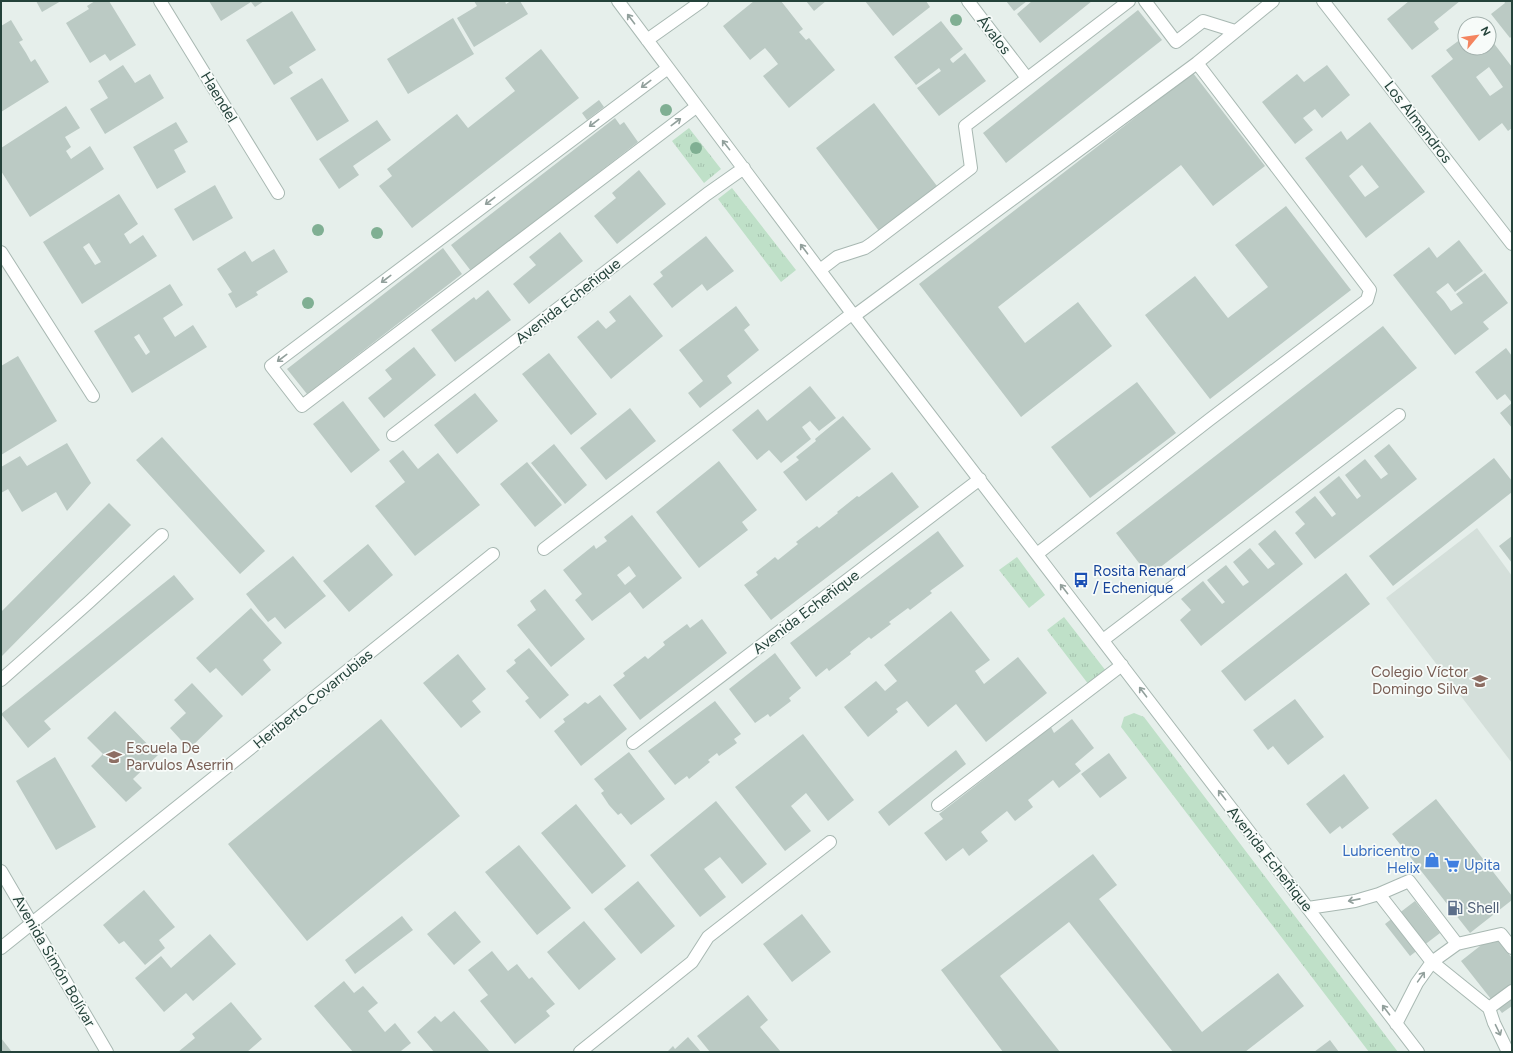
<svg xmlns="http://www.w3.org/2000/svg" width="1513" height="1053" viewBox="0 0 1513 1053" font-family="Figtree,sans-serif">
<style>
.built{fill:#d4dfda}
.grass{fill:url(#grass-tufts)}
.building{fill:#bbcac4;fill-rule:evenodd}
.lines{fill:none;stroke-linecap:round;stroke-linejoin:round}
.minor-casing{stroke:#a8b8b2;stroke-width:14}
.minor{stroke:#fff;stroke-width:12}
.tree{fill:#80af93}
.oneway{stroke:#92a09c}
.labels{text-anchor:middle;dominant-baseline:central;stroke-width:3.5;stroke-linejoin:round;paint-order:stroke}
.street-label{font-size:15px;fill:#24423a;stroke:#f7fbf9}
.transit-label{font-size:15px;fill:#164399;stroke:#f7fbf9;text-anchor:start}
.education-label{font-size:15px;fill:#785e54;stroke:#f7fbf9;text-anchor:end}
.shop-label{font-size:15px;fill:#366cbe;stroke:#f7fbf9;text-anchor:end}
.service-label{font-size:15px;fill:#4e5e75;stroke:#f7fbf9;text-anchor:start}
</style>
<defs>
<pattern id="grass-tufts" width="24" height="20" patternUnits="userSpaceOnUse"><rect width="24" height="20" fill="#bfe0c8"/><path d="M3 7l-1-3M5 7V3M7 7l1-3M15 17l-1-3M17 17v-4M19 17l1-3" fill="none" stroke="#a4c1ad"/></pattern>
</defs>
<rect width="100%" height="100%" fill="#e6efeb"/>
<!-- built -->
<path class="built" d="M1477,528L1512,576V763L1386,598Z"/>
<!-- grass -->
<path class="grass" d="M689,128L721,169L704,183L672,141Z
M732,188L796,270L781,282L718,199Z
M1017,557L1045,595L1029,608L999,570Z
M1064,617L1106,671L1089,685L1047,630Z
M1134,713L1144,717L1398,1052H1369L1121,727L1124,717Z"/>
<!-- building -->
<path class="building" d="M36,1H61L42,12Z
M95,1H109L136,45L110,61L105,54L90,63L66,23L89,9L87,6Z
M209,1H264L255,7L251,2L221,21Z
M474,1H505L506,4L511,1H520L528,14L474,47L457,18L477,6Z
M754,1H781L803,29L799,32L806,40L809,38L835,70L789,108L763,76L778,64L771,55L765,48L750,60L723,26Z
M806,1H826L814,11Z
M865,1H926L930,7L893,36Z
M1006,1H1027L1014,11Z
M1032,1H1092L1040,43L1017,14Z
M1409,1H1460L1434,22L1439,29L1412,50L1387,19Z
M1504,1H1512V36L1510,38L1491,14L1505,3Z
M1138,10L1162,40L1006,163L983,133Z
M292,11L316,50L289,67L293,73L274,85L246,40Z
M453,18L474,54L408,94L387,59Z
M11,20L23,40L19,42L26,53L31,62L35,59L49,82L1,112V26Z
M941,21L963,49L950,59L951,61L953,63L965,53L986,81L939,116L917,88L941,71L939,68L916,85L894,57Z
M1465,36V48H1489V37L1512,67V128L1508,131L1502,123L1479,141L1431,76L1453,59L1446,50ZM1489,67L1503,87L1490,96L1476,77Z
M541,49L579,98L412,228L379,186L392,176L387,169L457,114L468,128L515,91L505,78Z
M123,65L135,83L150,74L164,98L105,134L90,109L108,98L98,81Z
M1327,65L1350,95L1322,118L1315,109L1303,118L1313,130L1295,144L1262,102L1297,74L1304,82Z
M1193,73L1265,166L1213,206L1181,165L998,307L1025,343L1078,302L1112,346L1021,417L919,284Z
M322,78L349,121L317,141L290,98Z
M599,100L604,107L587,120L582,113Z
M874,103L937,186L879,231L816,148Z
M66,106L80,128L65,137L71,147L66,151L71,159L90,146L104,169L30,217L1,171V148Z
M615,118L620,125L624,122L638,142L471,271L451,245Z
M377,120L391,140L353,166L359,175L339,189L319,159Z
M176,122L188,142L174,150L186,172L157,189L133,147Z
M1370,122L1425,192L1366,238L1305,158L1341,131L1347,140ZM1362,165L1379,187L1365,197L1349,176Z
M639,170L666,204L617,244L594,216L616,198L612,193Z
M215,185L233,218L193,241L174,209Z
M119,194L138,224L124,234L130,244L143,235L157,256L82,304L43,242ZM89,243L101,262L95,265L83,247Z
M1286,206L1351,290L1210,399L1145,315L1195,276L1228,318L1268,287L1235,245Z
M560,232L583,261L529,304L513,284L536,265L529,257Z
M706,236L734,271L707,291L702,284L672,308L653,284L663,276L660,272Z
M1459,240L1483,271L1455,292L1448,283L1436,292L1444,301L1451,311L1463,303L1456,294L1485,273L1508,303L1483,322L1489,329L1455,355L1393,275L1429,247L1437,258Z
M443,248L462,274L307,394L287,369Z
M274,249L288,272L256,292L258,295L236,308L228,294L232,292L217,269L245,251L252,262Z
M170,284L183,305L163,318L175,337L193,325L207,347L132,393L94,331ZM139,334L150,352L146,355L134,337Z
M488,290L511,320L455,362L431,330L474,297L476,300Z
M630,295L663,336L611,379L577,337L598,320L606,329L616,321L609,312Z
M736,306L750,325L744,330L759,350L727,376L732,383L700,408L688,393L703,381L679,350Z
M1383,326L1417,368L1149,576L1116,533Z
M414,347L436,375L384,418L368,398L392,379L385,370Z
M1506,348L1512,356V428L1500,413L1512,403L1505,394L1497,400L1475,372Z
M549,353L597,414L571,435L522,374Z
M18,356L57,421L1,455V366Z
M1137,382L1176,433L1090,498L1051,447Z
M810,386L836,418L819,431L810,421L802,427L811,439L781,463L769,450L757,460L732,430L758,409L767,421Z
M475,393L498,421L457,454L434,425Z
M343,401L380,450L351,473L313,424Z
M630,408L656,441L606,480L580,448Z
M843,416L871,449L806,501L783,472L799,460L796,457L816,441L815,439Z
M162,437L265,551L240,574L136,460Z
M67,443L91,483L67,511L56,492L22,512L8,489L1,493V467L20,456L27,466Z
M554,444L587,485L565,504L531,463Z
M1389,444L1417,479L1315,559L1295,533L1305,524L1295,512L1315,496L1332,517L1336,514L1319,492L1339,476L1357,499L1361,496L1345,475L1365,459L1381,479L1388,474L1374,456Z
M403,450L418,469L438,453L480,505L415,556L375,506L405,482L389,461Z
M1494,458L1512,481V492L1393,586L1369,556Z
M719,461L757,510L742,522L748,530L699,568L656,512Z
M527,462L562,505L535,527L500,484Z
M892,472L919,507L771,620L744,585L758,575L756,572L765,565L775,557L778,560L798,544L796,542L817,526L819,528L838,513L837,512L857,496L859,497Z
M109,503L131,525L1,657V612Z
M632,515L682,578L643,609L630,592L592,621L575,600L582,594L563,570L594,545L596,549L607,541L604,537ZM629,566L636,576L625,585L617,575Z
M1275,530L1303,564L1201,646L1180,620L1191,610L1181,599L1203,581L1222,604L1225,602L1207,580L1226,565L1243,586L1249,582L1233,562L1250,548L1268,569L1275,564L1258,544Z
M938,531L964,566L930,591L932,593L910,610L908,608L889,622L891,624L871,639L869,637L850,652L851,654L829,671L827,668L816,677L790,643Z
M1512,536V563L1499,546Z
M368,544L393,575L349,612L323,581Z
M293,556L326,596L285,629L275,617L268,622L246,594Z
M1346,573L1370,604L1245,701L1221,671Z
M174,575L194,599L44,721L51,729L28,748L1,714Z
M545,589L585,639L551,667L517,625L536,610L530,601Z
M251,608L282,643L263,660L271,670L242,696L216,668L210,673L196,658Z
M951,611L990,660L975,671L984,684L1018,657L1047,693L986,742L956,704L928,727L907,701L896,709L898,712L868,737L844,707L876,681L885,691L897,681L884,665Z
M702,619L727,653L640,720L613,685L625,676L623,673L645,656L648,659L665,645L663,642L687,624L690,628Z
M529,648L569,695L540,719L525,701L529,698L506,671L516,663L514,660Z
M775,653L801,688L789,698L791,701L770,717L768,714L755,723L729,689Z
M458,654L486,689L472,701L481,712L461,728L423,683Z
M192,683L223,716L189,749L170,728L186,713L174,700Z
M600,695L627,729L581,766L554,731L565,722L563,719L574,711L585,702L588,704Z
M1295,699L1324,737L1288,765L1273,746L1268,750L1253,730Z
M715,701L741,734L734,739L737,743L719,756L717,753L708,760L710,762L689,779L687,776L675,785L648,751Z
M115,711L158,755L133,779L142,788L126,802L91,766L103,754L87,738Z
M381,719L460,816L307,941L228,844Z
M1072,719L1094,748L1075,764L1081,771L1059,788L1053,780L1028,800L1033,807L1015,821L1007,811L981,832L988,841L969,856L963,848L946,861L924,833L943,819L939,814L1051,727L1054,733Z
M803,734L854,800L828,821L806,793L791,806L811,831L785,851L735,787Z
M956,750L966,764L889,826L878,812Z
M629,752L665,799L631,825L621,813L618,815L609,805L601,793L604,791L594,779Z
M1109,753L1127,778L1100,798L1081,774Z
M55,757L96,827L56,850L16,781Z
M1344,774L1369,808L1342,829L1340,826L1330,834L1306,804Z
M1436,799L1512,896V900L1470,933L1392,834Z
M716,801L767,864L742,884L720,857L704,869L726,897L700,917L650,855Z
M576,804L626,866L592,894L541,833Z
M519,845L571,908L537,935L485,872Z
M1093,854L1117,885L1099,899L1202,1032L1278,973L1304,1006L1245,1052H1173L1069,922L1000,976L1060,1052H1003L941,970Z
M638,881L675,926L641,954L604,909Z
M144,890L175,927L159,940L165,948L145,965L124,941L119,944L103,925Z
M1415,901L1440,933L1410,956L1385,924Z
M455,911L481,942L454,965L427,934Z
M802,914L831,952L792,982L763,944Z
M402,916L413,930L355,974L345,960Z
M584,921L616,959L579,990L547,952Z
M210,934L236,964L193,1001L186,993L164,1012L135,978L161,956L171,968Z
M1494,935L1512,958V1006L1502,1013L1461,961Z
M492,951L508,971L517,964L529,979L532,977L555,1004L546,1011L550,1016L515,1044L480,1001L488,995L468,970Z
M344,981L354,993L363,986L378,1003L368,1011L385,1032L395,1023L411,1043L401,1051L402,1052H353L314,1006Z
M748,995L768,1020L760,1027L781,1052H710L697,1036Z
M231,1002L262,1039L247,1052H178L195,1038L192,1034Z
M454,1011L490,1052H434L417,1032L435,1016L441,1022Z
M688,1037L701,1052H667L673,1046L675,1049Z
M1,1038L12,1052H1Z
M1330,1040L1339,1052H1314Z"/>
<g class="lines">
<defs>
<path id="minor" d="M160,1L278,193
M618,1L854,316L1418,1052
M968,1L1027,78
M1145,1L1176,42L1203,21L1235,31
M1323,1L1512,244
M647,40L702,1
M668,68L271,366L302,406L696,107
M1,252L93,396
M820,270L837,257L865,248L871,244L971,168L965,126L1129,1
M854,316L1197,63L1273,1
M393,435L707,194L744,168
M544,549L853,313
M1037,554L1209,420L1367,300L1370,290L1197,63
M1103,640L1399,415
M1,680L88,603L162,535
M633,743L980,479
M938,805L1122,665
M1,871L107,1052
M1379,894L1409,881L1457,944L1501,934L1512,948
M1308,908L1355,901L1379,894L1432,962L1417,983L1396,1024
M1457,944L1432,962L1489,1008L1494,1023L1508,1052
M1,948L493,554
M1489,1008L1512,991
M580,1052L692,962L708,937L830,842"/>
</defs>
<!-- minor casing -->
<use href="#minor" class="minor-casing"/>
<!-- minor -->
<use href="#minor" class="minor"/>
</g>
<!-- trees -->
<g class="tree">
<circle cx="956" cy="20" r="6"/>
<circle cx="666" cy="110" r="6"/>
<circle cx="696" cy="148" r="6"/>
<circle cx="318" cy="230" r="6"/>
<circle cx="377" cy="233" r="6"/>
<circle cx="308" cy="303" r="6"/>
</g>
<!-- one-way arrows -->
<defs><path id="oneway-shaft" d="M-6 0H5M1.5-3L5.5 0L1.5 3" fill="none" stroke-width="1.6" stroke-linecap="round" stroke-linejoin="round"/></defs>
<g class="oneway">
<use href="#oneway-shaft" transform="translate(631 19) rotate(-127)"/>
<use href="#oneway-shaft" transform="translate(646 84) rotate(143)"/>
<use href="#oneway-shaft" transform="translate(676 122) rotate(-37)"/>
<use href="#oneway-shaft" transform="translate(594 123) rotate(143)"/>
<use href="#oneway-shaft" transform="translate(726 145) rotate(-128)"/>
<use href="#oneway-shaft" transform="translate(490 201) rotate(143)"/>
<use href="#oneway-shaft" transform="translate(804 249) rotate(-127)"/>
<use href="#oneway-shaft" transform="translate(386 279) rotate(143)"/>
<use href="#oneway-shaft" transform="translate(282 358) rotate(143)"/>
<use href="#oneway-shaft" transform="translate(1064 589) rotate(-128)"/>
<use href="#oneway-shaft" transform="translate(1143 692) rotate(-127)"/>
<use href="#oneway-shaft" transform="translate(1222 795) rotate(-128)"/>
<use href="#oneway-shaft" transform="translate(1354 900) rotate(169)"/>
<use href="#oneway-shaft" transform="translate(1421 977) rotate(-55)"/>
<use href="#oneway-shaft" transform="translate(1386 1010) rotate(-127)"/>
<use href="#oneway-shaft" transform="translate(1498 1030) rotate(64)"/>
</g>
<!-- icons -->
<defs>
<symbol id="bus-bare" viewBox="-9 -9 18 18"><path d="M-5-6H5V4H4V6H2V4H-2V6H-4V4H-5ZM-3.5-4V0h7V-4ZM-3.5 1.2v1.5H-2V1.2ZM2 1.2v1.5H3.5V1.2Z" fill="#1a4fb4" stroke="#f7fbf9" stroke-width="2.5" paint-order="stroke"/></symbol>
<symbol id="school-bare" viewBox="-9 -9 18 18"><path d="M0-5L7-2L0 1L-7-2ZM-4 1L0 2.5L4 1V4Q0 6-4 4Z" fill="#8d6e63" stroke="#f7fbf9" stroke-width="2.5" paint-order="stroke"/></symbol>
<symbol id="shop-bare" viewBox="-9 -9 18 18"><path d="M-5-2.5h2.3a2.7 3.5 0 0 1 5.4 0H5L5.5 6h-11ZM-1.5-2.5h3a1.5 2.3 0 0 0-3 0Z" fill="#3f7fe0" stroke="#f7fbf9" stroke-width="2.5" paint-order="stroke"/></symbol>
<symbol id="supermarket-bare" viewBox="-9 -9 18 18"><path d="M-6-5.5h2.5l.6 2H6L4.5 2H-2.5L-4.4-4H-6ZM-1.5 3.2a1.3 1.3 0 1 0 .1 0ZM3 3.2a1.3 1.3 0 1 0 .1 0Z" fill="#3f7fe0" stroke="#f7fbf9" stroke-width="2.5" paint-order="stroke"/></symbol>
<symbol id="fuel-bare" viewBox="-9 -9 18 18"><path d="M-5.5-6h7V0h2V4h1.3V-2.5L3-4.5l.8-.8L6-3V5H2.5V1h-1V6h-7ZM-4.2-4.7v3.2H.2V-4.7Z" fill="#5c6f8a" stroke="#f7fbf9" stroke-width="2.5" paint-order="stroke"/></symbol>
</defs>
<g fill-rule="evenodd">
<use href="#bus-bare" x="1070" y="569" width="22" height="22"/>
<use href="#school-bare" x="1469" y="670" width="22" height="22"/>
<use href="#school-bare" x="103" y="746" width="22" height="22"/>
<use href="#shop-bare" x="1421" y="849" width="22" height="22"/>
<use href="#supermarket-bare" x="1441" y="854" width="22" height="22"/>
<use href="#fuel-bare" x="1444" y="897" width="22" height="22"/>
</g>
<g class="labels">
<!-- street labels -->
<g class="street-label">
<text transform="translate(994 35) rotate(52)">Ávalos</text>
<text transform="translate(219 97) rotate(59)">Haendel</text>
<text transform="translate(1418 122) rotate(52)">Los Almendros</text>
<text transform="translate(568 301) rotate(-38)">Avenida Echeñique</text>
<text transform="translate(806 612) rotate(-37)">Avenida Echeñique</text>
<text transform="translate(313 699) rotate(-39)">Heriberto Covarrubias</text>
<text transform="translate(1270 859) rotate(52)">Avenida Echeñique</text>
<text transform="translate(54 961) rotate(60)">Avenida Simón Bolívar</text>
</g>
<!-- transit labels -->
<g class="transit-label">
<text x="1093" y="571">Rosita Renard<tspan x="1093" dy="17">/ Echenique</tspan></text>
</g>
<!-- education labels -->
<g class="education-label">
<text x="1468" y="672">Colegio Víctor<tspan x="1468" dy="17">Domingo Silva</tspan></text>
<text x="126" y="748" text-anchor="start">Escuela De<tspan x="126" dy="17">Parvulos Aserrin</tspan></text>
</g>
<!-- shop labels -->
<g class="shop-label">
<text x="1420" y="851">Lubricentro<tspan x="1420" dy="17">Helix</tspan></text>
<text x="1464" y="865" text-anchor="start">Upita</text>
</g>
<!-- service labels -->
<g class="service-label">
<text x="1467" y="908">Shell</text>
</g>
</g>
<!-- border -->
<rect width="1513" height="1053" fill="none" stroke="#24423a" stroke-width="4"/>
<!-- north arrow -->
<g transform="translate(1477 36) rotate(61)"><circle r="19" fill="#f7fbf9" stroke="#a3b1ad"/>
<path d="M0-3L7 15L0 10L-7 15Z" fill="#f4845f"/>
<text y="-6" font-size="11" font-weight="bold" text-anchor="middle" fill="#24423a">N</text>
</g>
</svg>
